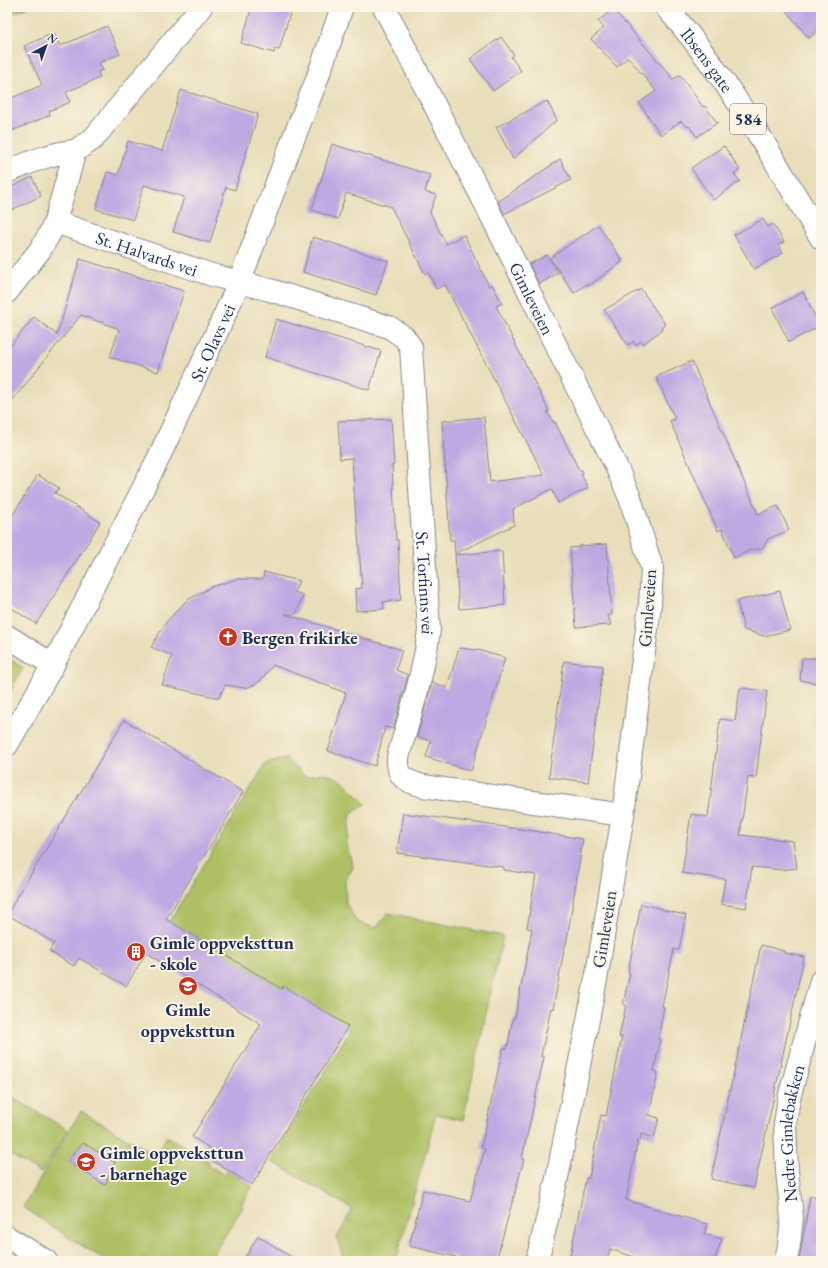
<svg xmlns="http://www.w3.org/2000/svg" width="828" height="1268" viewBox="0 0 828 1268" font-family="'EB Garamond',serif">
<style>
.green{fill:#aec063;stroke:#647860}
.building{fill:#bfa9e3}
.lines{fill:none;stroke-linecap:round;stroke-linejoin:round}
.street-casing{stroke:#82868c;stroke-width:24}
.primary-casing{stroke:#82868c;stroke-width:24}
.street{stroke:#fff;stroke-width:22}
.primary{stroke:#fff;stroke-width:22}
.labels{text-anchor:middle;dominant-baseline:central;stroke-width:4;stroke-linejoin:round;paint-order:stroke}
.shield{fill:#fcf5e5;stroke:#5e6a86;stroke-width:1}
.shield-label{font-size:17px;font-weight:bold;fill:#1b2f5e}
.street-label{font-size:18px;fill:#1b2f5e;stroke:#fcf5e5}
.poi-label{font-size:18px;font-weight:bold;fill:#1b2f5e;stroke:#fcf5e5;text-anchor:start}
</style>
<rect width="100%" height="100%" fill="#fcf5e5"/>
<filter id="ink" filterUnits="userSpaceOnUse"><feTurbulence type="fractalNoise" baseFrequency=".025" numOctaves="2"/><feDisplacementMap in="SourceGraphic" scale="8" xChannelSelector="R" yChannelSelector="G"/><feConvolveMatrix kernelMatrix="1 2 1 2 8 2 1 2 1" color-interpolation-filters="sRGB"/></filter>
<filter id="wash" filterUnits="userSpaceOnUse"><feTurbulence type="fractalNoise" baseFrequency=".012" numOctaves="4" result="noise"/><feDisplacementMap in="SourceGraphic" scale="16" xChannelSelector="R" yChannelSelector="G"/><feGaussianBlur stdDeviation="0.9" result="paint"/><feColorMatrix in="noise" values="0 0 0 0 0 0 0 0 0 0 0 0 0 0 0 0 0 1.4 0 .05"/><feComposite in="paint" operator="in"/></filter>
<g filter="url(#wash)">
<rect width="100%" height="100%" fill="#e9deba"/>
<!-- green -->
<path class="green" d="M7,7H28L7,16Z
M7,657L23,668L7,698Z
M287,759L305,776L325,773L342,780L366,804L351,814L347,845L353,868L345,880L346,903L357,922L376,928L388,913L503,936L463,1120L436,1114L396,1261H344L337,1238L352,1209L271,1161L350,1030L169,922L266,763Z
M7,1094L68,1130L41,1173L7,1153Z
M81,1111L155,1155L167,1136L210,1162L208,1165L225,1175L228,1170L252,1187L241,1205L243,1207L209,1261H107L68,1237L23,1207Z"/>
<g id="blocks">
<!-- building -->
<path class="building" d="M252,7H292L279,50L275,49L274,53L241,43Z
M783,7H821V28L809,38Z
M613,9L670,75L672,80L680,75L703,107L705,106L717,123L697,137L689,126L687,127L681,121L661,135L639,103L656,91L628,57L617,67L591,39L604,28L598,21Z
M107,26L120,54L99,63L103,70L98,72L100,78L66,92L70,102L49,111L50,115L7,133V100L42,85L24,46L54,33L60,46Z
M501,37L514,55L511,57L521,71L493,91L470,59Z
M181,90L258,114L235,190L226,187L210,243L173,232L184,197L144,185L133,220L96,209L107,172L118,175L128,141L162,151Z
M547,101L557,120L513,159L496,127Z
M332,144L430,175L425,192L436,195L430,212L446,244L464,235L489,286L492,284L502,303L496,306L549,411L547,412L554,423L555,422L579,470H582L583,473L581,474L588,488L558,503L552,489L513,509L514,525L455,554L454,540H450L442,421L484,417L490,482L544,475L445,285L436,289L428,272L425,274L391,207L346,193L338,219L312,210Z
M724,146L740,170L734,174L740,181L713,200L691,168Z
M560,159L571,180L504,214L498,202Z
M32,177L41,196L7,212V189Z
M763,219L768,227L773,224L784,242L778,245L783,253L754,269L734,235Z
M598,225L622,260L621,261L622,262L588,286L587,284L574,293L550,258Z
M313,237L388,261L376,295L303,272Z
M547,255L558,273L539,284L529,264Z
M80,259L184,291L158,372L110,357L119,329L81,315L7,407V350L34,317L57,335Z
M641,289L665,324L661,327L663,329L643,344L641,341L635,345L633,341L628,345L604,310Z
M803,292L820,326L789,342L772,308Z
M276,319L381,351L369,390L265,357Z
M692,361L758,514L778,506L789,530L768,539L764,546L760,549L750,550L734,558L722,529L718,531L670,421L675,419L656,377Z
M391,419L394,465H392L396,540H398L401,600L383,602L384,609L356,611L355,589L362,588L357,520H356L352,458L340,459L338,421Z
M38,475L59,488L55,493L100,522L88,542L36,624L7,605V524Z
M607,544L612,615H608L611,625L576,627L570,548L580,547L579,546Z
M502,551L505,605L459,609L455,555Z
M264,572L299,581L294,592L303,595L296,614H285L402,650L396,670L408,675L393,729L385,727L375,766L328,751L346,693L273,665L261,680L254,685L245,688L225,685L219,698L162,685L172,656L151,647L167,621L186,601L211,587L237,579H263Z
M780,591L790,630L764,636L744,630L737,601Z
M459,648L478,650L505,658L471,771L426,757L431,741L417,737L432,682L447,688Z
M802,658H821V684L800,680Z
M564,661L603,666L588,782L549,777Z
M740,688L767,691L756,778L748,777L740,835L793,841L797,868L782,870L752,867L746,908L721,904L725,879L682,873L691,814L708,817L720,719L735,721Z
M124,720L243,792L166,919L282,989L283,986L348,1026L252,1185L211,1160L216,1152L192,1137L261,1024L146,953L126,986L79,958L74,966L49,951L54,943L7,914Z
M403,813L527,830L583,839L566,945H565L553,1009L551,1008L541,1056L544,1057L522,1159H524L496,1261H455L456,1257L409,1246L423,1190L470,1201L485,1149L481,1148L503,1048L507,1049L513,1018H515L532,929L527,928L536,875L504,870V867L397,853Z
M641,904L663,909V910L686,915L679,950L674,949L662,1006L664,1007L658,1039L660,1040L654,1071L658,1072L649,1115L659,1118L654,1138L641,1134L640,1140H638L626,1200L707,1224L704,1234L722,1239L714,1261H646L610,1249L607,1261H569L586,1178H589L601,1115L606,1116L622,1037H619L626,1005L623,1004L630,973L628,972Z
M761,945L784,951V953L804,957L754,1188L711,1179Z
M83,1143L115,1162L105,1185L67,1161Z
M810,1196L821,1197V1261H799Z
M258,1236L298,1261H243Z"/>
</g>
</g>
<g filter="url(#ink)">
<use href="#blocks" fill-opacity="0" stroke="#82868c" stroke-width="1"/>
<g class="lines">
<defs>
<g id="street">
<path id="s1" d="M384,7L486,205L616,466L630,498L652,568L650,605L623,815L597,974L557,1178L537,1261"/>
<path d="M7,172C30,162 51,153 75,151"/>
<path id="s2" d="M55,222L212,275L270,290L389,327L404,337L411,347L429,630C424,673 410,715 398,757C397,778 404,780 423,786L623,815"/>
<path d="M7,292L40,250L50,233L55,222L75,151L93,139L201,7"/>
<path d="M7,636L53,665"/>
<path id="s3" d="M7,745L53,665L158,459L221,323L239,283L294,137L316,82L342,7"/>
<path d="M7,1237L46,1261"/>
<path id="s4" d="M786,1261L789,1245L792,1218L787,1171L785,1124L789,1098L821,981"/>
</g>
<g id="primary">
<path id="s5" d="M666,7C709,56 746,112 779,168C793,191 807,215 821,238"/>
</g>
</defs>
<!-- street casing -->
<use href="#street" class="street-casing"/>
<!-- primary casing -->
<use href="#primary" class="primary-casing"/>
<!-- street -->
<use href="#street" class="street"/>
<!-- primary -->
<use href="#primary" class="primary"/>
</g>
</g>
<!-- icons -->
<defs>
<symbol id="church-disc" viewBox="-11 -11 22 22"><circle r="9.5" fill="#c8321e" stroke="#fcf5e5"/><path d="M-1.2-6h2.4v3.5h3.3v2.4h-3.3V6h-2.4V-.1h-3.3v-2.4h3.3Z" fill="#fff"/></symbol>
<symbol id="building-disc" viewBox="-11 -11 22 22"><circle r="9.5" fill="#c8321e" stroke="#fcf5e5"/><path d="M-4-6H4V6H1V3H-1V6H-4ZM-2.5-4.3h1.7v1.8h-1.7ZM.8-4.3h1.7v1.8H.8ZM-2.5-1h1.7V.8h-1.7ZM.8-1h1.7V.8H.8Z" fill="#fff"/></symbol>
<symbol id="school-disc" viewBox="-11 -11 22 22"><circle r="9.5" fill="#c8321e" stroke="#fcf5e5"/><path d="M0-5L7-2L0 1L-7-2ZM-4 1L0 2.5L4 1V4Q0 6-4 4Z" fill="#fff"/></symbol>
</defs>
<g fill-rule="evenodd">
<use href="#church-disc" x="217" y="626" width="22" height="22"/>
<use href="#building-disc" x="125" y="941" width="22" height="22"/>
<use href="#school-disc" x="177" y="975" width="22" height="22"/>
<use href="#school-disc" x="75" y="1151" width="22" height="22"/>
</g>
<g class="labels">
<!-- shield labels -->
<rect class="shield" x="730" y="104" width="36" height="30" rx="3"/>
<g class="shield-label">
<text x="748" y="119">584</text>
</g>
<!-- street labels -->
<g class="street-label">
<text stroke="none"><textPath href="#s5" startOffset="67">Ibsens gate</textPath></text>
<text stroke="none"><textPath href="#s2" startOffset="97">St. Halvards vei</textPath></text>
<text stroke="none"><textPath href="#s1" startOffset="327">Gimleveien</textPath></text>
<text stroke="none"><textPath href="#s3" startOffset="452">St. Olavs vei</textPath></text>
<text stroke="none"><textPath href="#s2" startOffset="617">St. Torfinns vei</textPath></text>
<text transform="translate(647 608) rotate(-86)">Gimleveien</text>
<text transform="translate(604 929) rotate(-81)">Gimleveien</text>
<text stroke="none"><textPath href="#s4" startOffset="129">Nedre Gimlebakken</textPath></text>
</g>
<!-- poi labels -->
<g class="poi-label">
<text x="242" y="637">Bergen frikirke</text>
<text x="150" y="942">Gimle oppveksttun<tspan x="150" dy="21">- skole</tspan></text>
<text x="188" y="1009" text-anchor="middle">Gimle<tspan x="188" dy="21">oppveksttun</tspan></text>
<text x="100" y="1152">Gimle oppveksttun<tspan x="100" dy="21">- barnehage</tspan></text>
</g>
</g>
<!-- margin -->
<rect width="828" height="1268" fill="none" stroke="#fcf5e5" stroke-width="24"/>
<!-- north arrow -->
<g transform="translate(46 46) rotate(41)" stroke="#fcf5e5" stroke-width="3" paint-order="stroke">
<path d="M0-3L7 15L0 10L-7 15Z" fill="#1b2f5e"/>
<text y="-6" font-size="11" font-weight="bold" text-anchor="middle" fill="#1b2f5e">N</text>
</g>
</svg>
